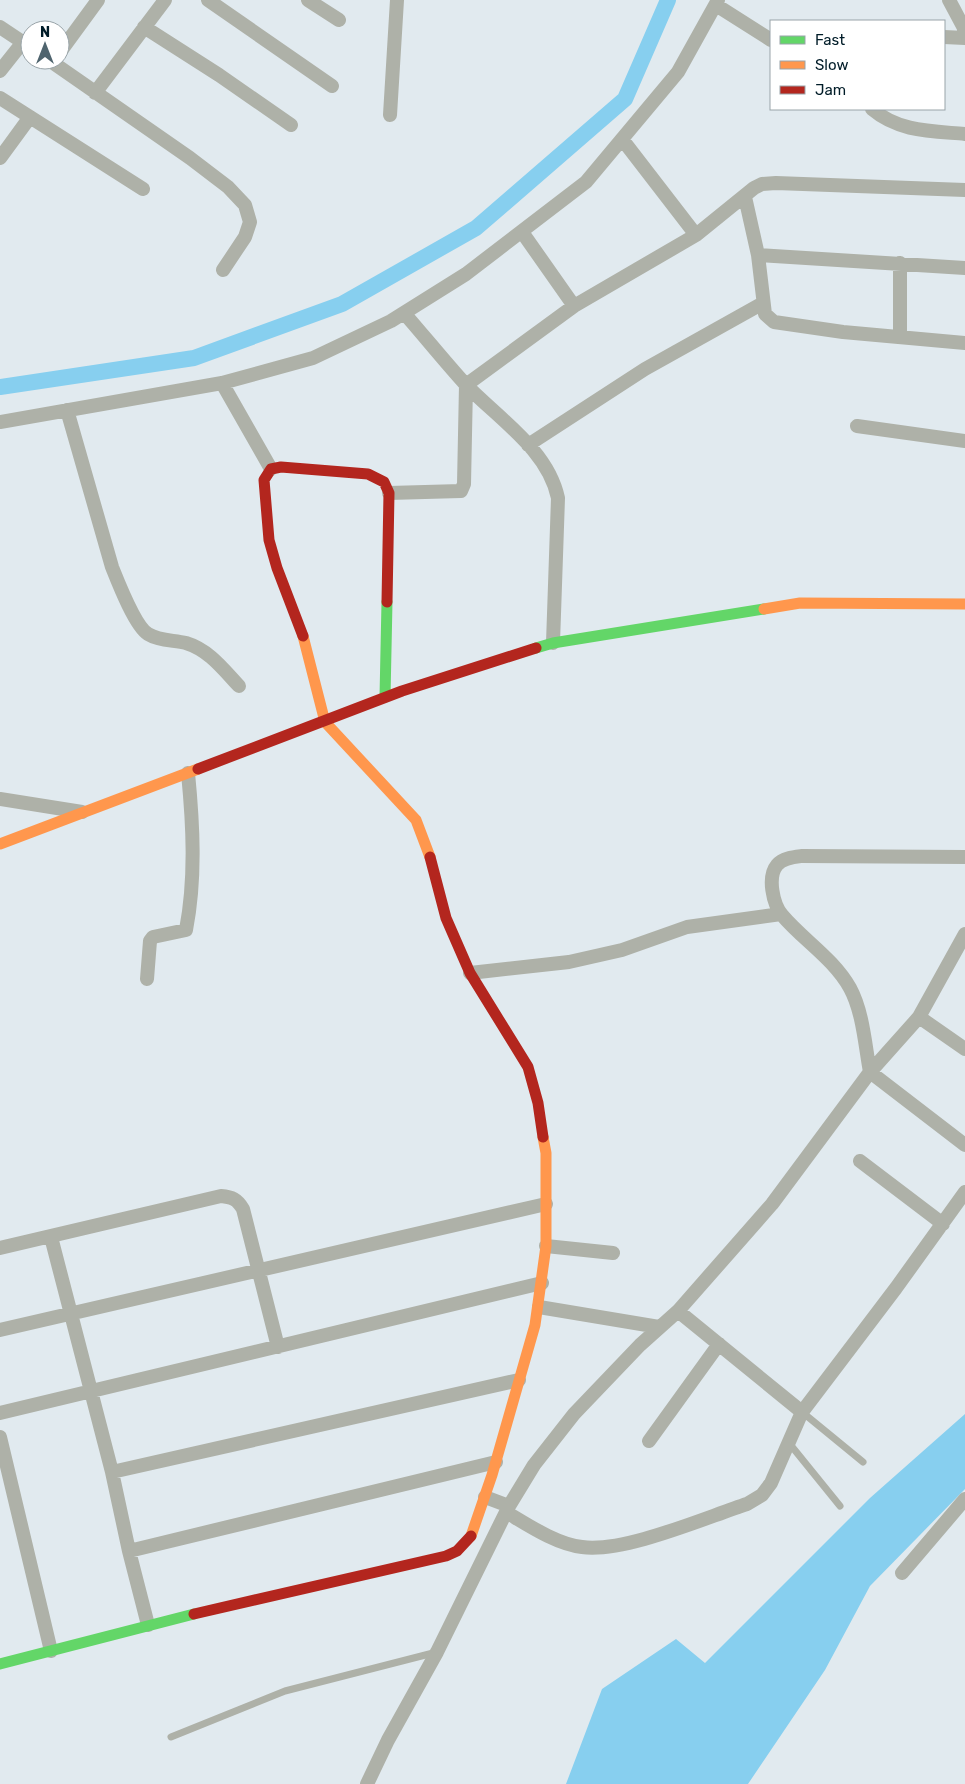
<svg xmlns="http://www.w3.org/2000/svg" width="965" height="1784" viewBox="0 0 965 1784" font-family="Rubik,sans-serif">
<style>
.water{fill:#87cfef}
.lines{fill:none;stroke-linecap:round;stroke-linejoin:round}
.canal{stroke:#87cfef;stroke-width:16}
.lane{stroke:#aeb1a8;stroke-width:7}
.street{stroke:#aeb1a8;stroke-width:14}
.fast{stroke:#63d668;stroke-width:11}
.slow{stroke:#ff974d;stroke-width:11}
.jam{stroke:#b3261e;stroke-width:11}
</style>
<rect width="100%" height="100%" fill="#e1eaef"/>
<!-- water -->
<path class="water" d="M965,1414V1489L870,1586L825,1670L748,1784H566L602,1689L676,1639L705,1663L870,1498Z"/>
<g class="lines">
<!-- canal -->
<path class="canal" d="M0,387L194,358L342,304L476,228L625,99L668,0"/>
<!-- lane -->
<path class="lane" d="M802,1412L863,1462
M789,1443L840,1506
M171,1737L285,1691L437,1652"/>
<!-- street -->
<path class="street" d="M208,0L332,86
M308,0L339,20
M949,0L965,30
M716,5L771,40
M0,27L30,47
M144,27L219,75L291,125
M944,37L965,38
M60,52L98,0
M49,60L190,158L228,187L245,205L250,222L245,237L223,270
M0,71L23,42
M95,93L165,0
M0,98L143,189
M872,109C899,132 932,131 965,134
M390,115L397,0
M622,139L696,235
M0,158L30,117
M745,197L758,255L765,314L774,322L843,332L965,343
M522,232L574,306
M758,255L965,268
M900,263V337
M404,313C425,337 445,362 466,385C499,419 548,450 558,498L553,643
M222,383L271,469
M67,410L112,567C118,582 135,626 148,634C159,641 174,640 186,643C209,650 223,669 239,686
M0,422L222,383L313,358L391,321L466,274L586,182L678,72L718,0
M857,426L965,441
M528,445L645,369L763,303
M389,493L461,491L464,484L466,385L574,306L696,235L754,188L762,184L776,183L965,190
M0,799L82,812
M965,857L802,856C794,857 783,858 777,865C767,877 773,904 782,915C803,940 833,958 850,988C863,1012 865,1045 870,1072L965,1145
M470,973L569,962L622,950L687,927L781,914
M147,979L150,941L153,937L186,930C196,878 193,824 188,773
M919,1017L965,1049
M860,1161L943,1224
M51,1237L112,1472L129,1551L148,1625
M546,1246L613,1253
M0,1248L221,1196C232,1197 237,1199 243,1209L278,1347
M539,1307L659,1327
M678,1311L802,1412
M0,1330L546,1204
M0,1413L542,1283
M0,1437L51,1651
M649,1441L719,1344
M112,1472L519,1380
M485,1497L509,1506
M506,1512C528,1525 556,1544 582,1547C624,1553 704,1518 747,1504L762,1495L771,1483L802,1412L896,1288L965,1192
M129,1551L496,1462
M902,1573L965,1499
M367,1784L388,1740L437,1652L509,1506L534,1465L574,1414L640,1345L678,1311L772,1204L870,1072L919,1017L965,934"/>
<!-- fast -->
<path class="fast" d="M536,648L553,643L764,609
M385,697L387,602
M0,1664L194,1614"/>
<!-- slow -->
<path class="slow" d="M764,609L800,603L965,604
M303,636L325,722L416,820L430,857
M0,844L198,769
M471,1536L492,1475L535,1325L546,1246V1153L543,1137"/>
<!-- jam -->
<path class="jam" d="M303,636L277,568L269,540L264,480L271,469L281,467L368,474L384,482L389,493L387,602
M198,769L402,691L536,648
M430,857L446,918L470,973L528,1067L538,1103L543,1137
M194,1614L446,1556L457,1551L471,1536"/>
</g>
<!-- legend -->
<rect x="770" y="20" width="175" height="90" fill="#ffffff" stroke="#99a4a9"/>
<rect x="780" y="36" width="25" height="8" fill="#63d668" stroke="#99a4a9"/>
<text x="815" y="45" font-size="15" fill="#001c28">Fast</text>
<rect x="780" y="61" width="25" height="8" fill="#ff974d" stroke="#99a4a9"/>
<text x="815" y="70" font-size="15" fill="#001c28">Slow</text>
<rect x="780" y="86" width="25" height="8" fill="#b3261e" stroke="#99a4a9"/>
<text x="815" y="95" font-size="15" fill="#001c28">Jam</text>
<!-- north arrow -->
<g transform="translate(45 45)"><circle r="24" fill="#ffffff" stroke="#99a4a9"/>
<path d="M0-4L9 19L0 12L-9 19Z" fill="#4f646e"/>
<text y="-8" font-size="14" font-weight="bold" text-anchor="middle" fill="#001c28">N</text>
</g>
</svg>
